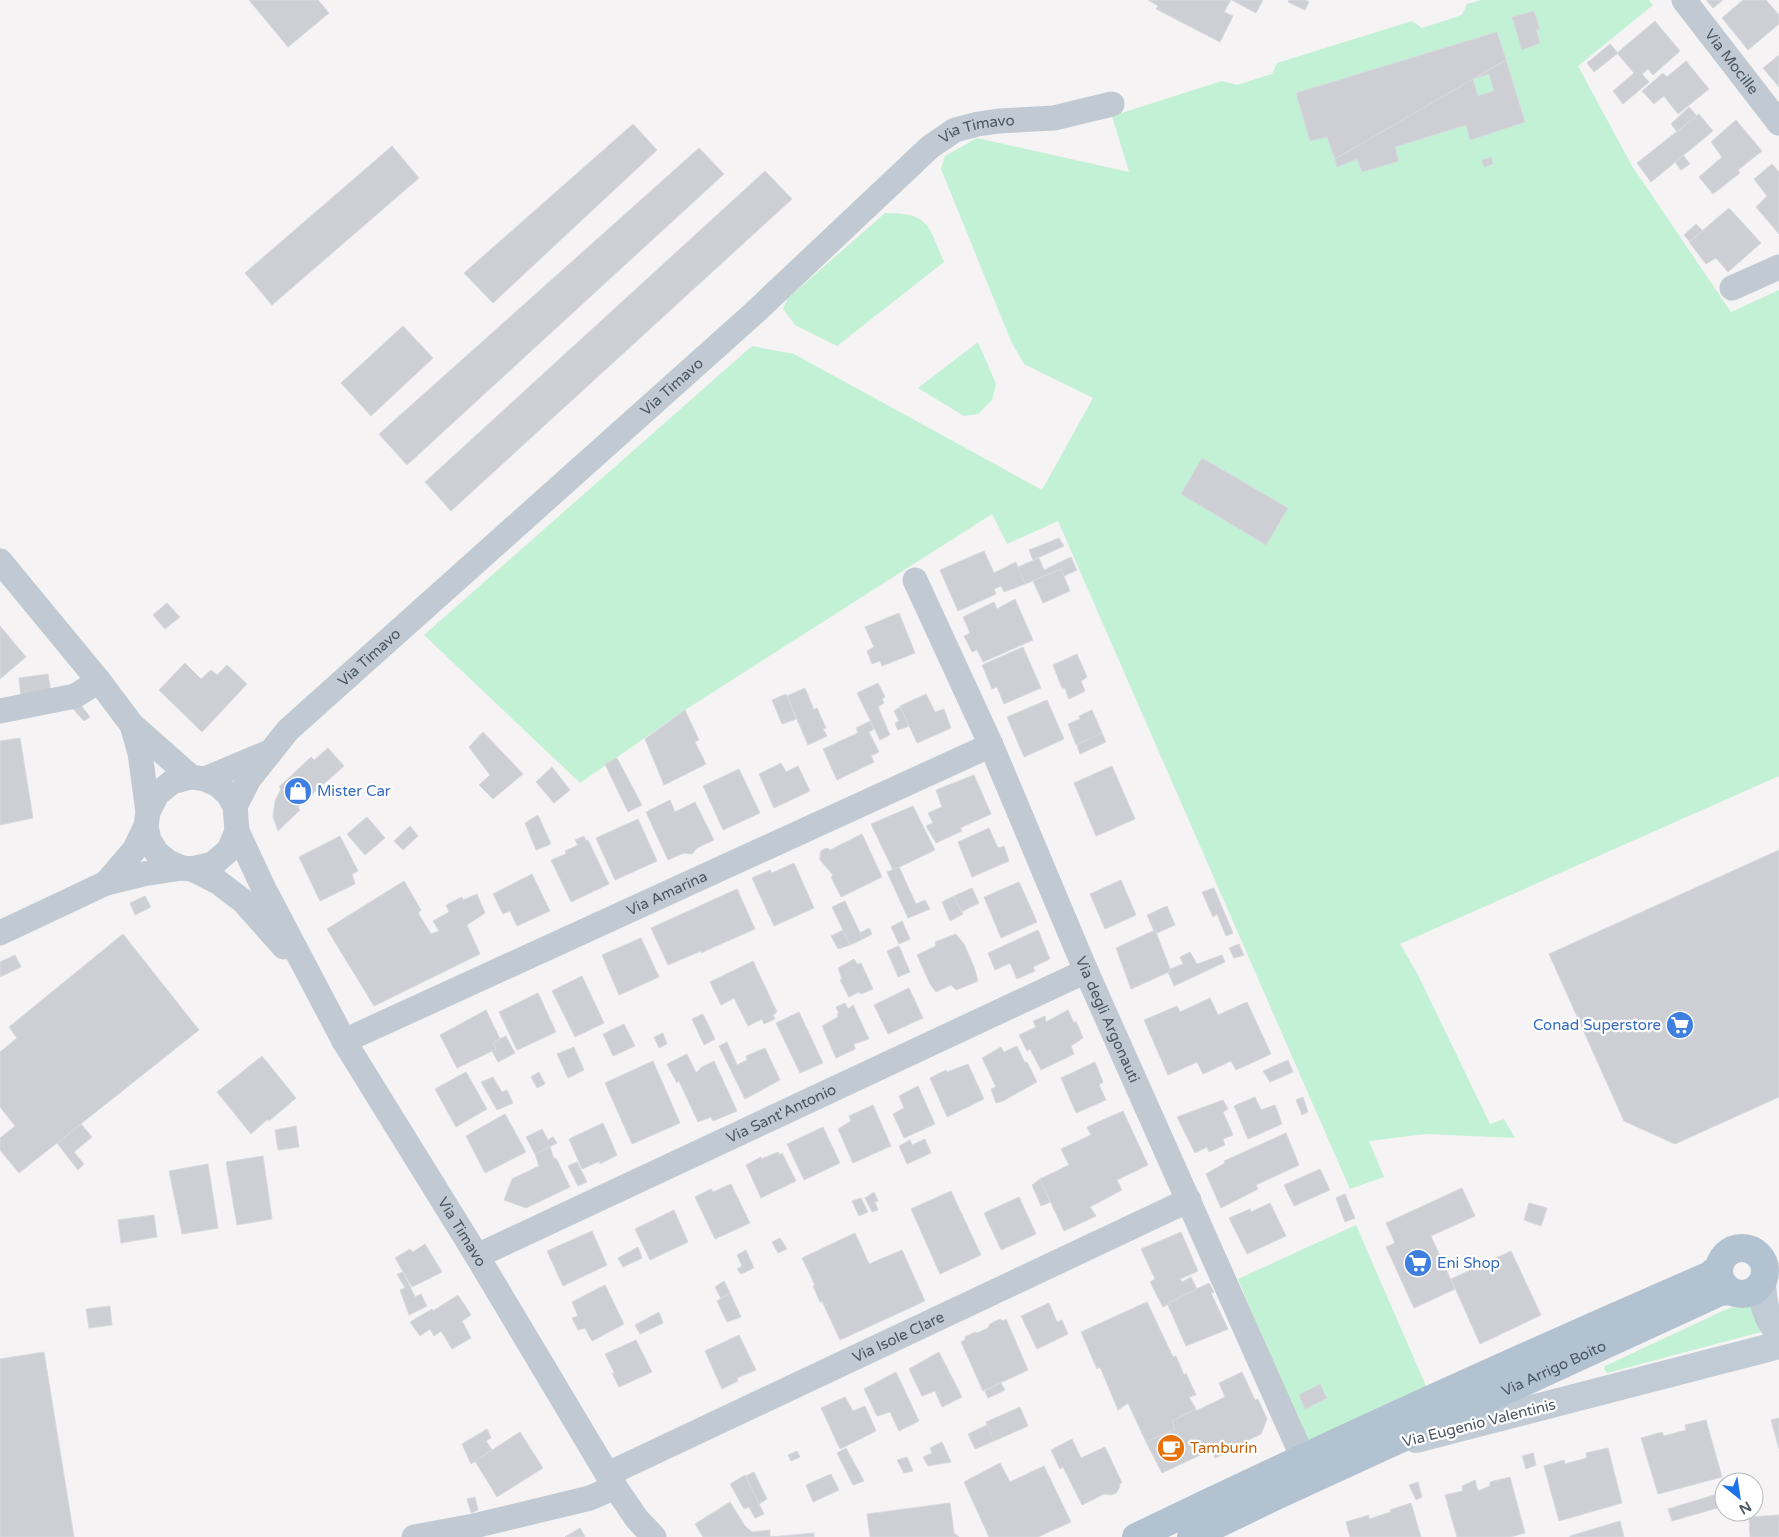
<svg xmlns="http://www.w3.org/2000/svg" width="1779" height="1537" viewBox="0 0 1779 1537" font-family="'Varela Round',sans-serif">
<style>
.green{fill:#c3f1d5}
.building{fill:#cdcfd5;stroke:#d7d9de}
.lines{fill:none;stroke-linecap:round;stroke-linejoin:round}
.street{stroke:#c1cad2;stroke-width:25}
.secondary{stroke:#c1cbd6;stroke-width:28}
.primary{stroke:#b3c2d1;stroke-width:28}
.labels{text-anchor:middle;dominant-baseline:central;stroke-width:4.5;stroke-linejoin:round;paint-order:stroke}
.street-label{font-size:15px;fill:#4a5661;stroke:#fff}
.shop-label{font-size:15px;fill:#366cbe;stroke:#fff;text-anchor:start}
.food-label{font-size:15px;fill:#c56008;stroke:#fff;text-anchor:start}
</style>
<rect width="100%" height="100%" fill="#f5f3f3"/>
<!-- green -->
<path class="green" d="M1481,0H1649L1653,5L1578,66L1632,166L1731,312L1779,290V776L1400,944L1418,975L1490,1124L1504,1119L1515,1138L1426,1134L1369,1141L1384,1177L1350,1189L1058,521L1007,544L992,514L685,710L580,783L424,635L752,346L794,354L1042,490L1093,398L1024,364L1011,341L941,169L945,156L977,138L1129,172L1112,116L1222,81L1237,85L1272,74L1277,63L1412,21L1422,28L1462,15L1467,4Z
M885,213C930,213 928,225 944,262L837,346L795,325L783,309L788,298Z
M978,342L996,384L992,400L978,414L964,416L918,388Z
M1356,1225L1426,1386L1306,1443L1238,1279Z
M1751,1304L1754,1318L1761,1332L1607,1373L1604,1369L1605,1366L1727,1309Z"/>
<!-- building -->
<path class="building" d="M249,0H318L329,13L288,47Z
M1148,0H1231L1224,12L1233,16L1220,42L1156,9L1158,6Z
M1232,0H1263L1256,13Z
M1289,0H1306L1309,2L1305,10L1288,2Z
M1706,0H1723L1713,8Z
M1743,0H1766L1779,15V24L1748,50L1722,18Z
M1534,11L1540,29L1536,30L1540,43L1522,50L1512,17Z
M1655,21L1680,51L1653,75L1648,69L1642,74L1649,82L1623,104L1613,91L1634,73L1617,53Z
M1497,32L1506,60L1335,159L1327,137L1310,141L1296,93Z
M1610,44L1618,53L1594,72L1587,63Z
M1779,55V87L1763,68Z
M1506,60L1525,122L1470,140L1466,125L1395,147L1399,161L1362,172L1357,159L1337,167L1335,159L1473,79L1478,96L1494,91L1489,74L1473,79Z
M1686,61L1709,89L1678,114L1664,96L1654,104L1642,91L1663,73L1667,77Z
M1689,107L1697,116L1677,132L1671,124Z
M1699,114L1713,131L1651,182L1637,163Z
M1736,120L1762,151L1738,170L1740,173L1713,194L1699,177L1722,157L1711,142Z
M633,124L657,150L493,303L464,273Z
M392,146L419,178L272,305L245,273Z
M699,148L724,174L407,465L379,434Z
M1683,155L1690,164L1681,170L1675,162Z
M1491,157L1493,164L1484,167L1482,160Z
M1772,164L1779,172V234L1756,207L1767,196L1754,179Z
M765,171L792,199L451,511L425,482Z
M1729,208L1761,243L1728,272L1716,258L1706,264L1689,242Z
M1696,224L1703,231L1690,242L1684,235Z
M403,326L433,358L371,416L341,383Z
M1202,458L1288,508L1266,545L1181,494Z
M1059,538L1064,546L1033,560L1029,550Z
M984,551L994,573L1016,562L1025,584L1004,592L1001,586L994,589L996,594L958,611L940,570Z
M1071,557L1077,570L1064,576L1061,569L1025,584L1018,567L1039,558L1044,570Z
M1061,569L1070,591L1043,603L1033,581Z
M1015,599L1033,640L983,662L977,650L972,652L964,636L970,633L963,617L994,602L997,609Z
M167,603L180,617L165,629L153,615Z
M899,613L915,653L882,666L880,661L872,664L867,651L874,647L865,627Z
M0,626L26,657L0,679Z
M1023,647L1041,688L1004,704L997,687L992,689L982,665Z
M1077,654L1087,677L1081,681L1085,691L1069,699L1065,688H1062L1053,665Z
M185,663L201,679L211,670L217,675L227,665L247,684L202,732L159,690Z
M48,674L51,692L21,697L19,678Z
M878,683L885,697L882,699L884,703L878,707L890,735L880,740L857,693Z
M805,688L814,710L817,708L826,728L823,729L827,736L808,745L787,696Z
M786,694L796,719L782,724L772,700Z
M926,694L935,712L944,709L951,728L917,743L900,706Z
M1047,700L1064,739L1024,757L1007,717Z
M80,704L90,717L84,721L73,709Z
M900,707L909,726L898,730L895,723L899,721L894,711Z
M685,710L699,740L695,742L706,764L664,785L645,739Z
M1092,710L1102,733L1076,745L1068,724L1080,719L1079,716Z
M870,721L874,729L869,732L879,752L871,756L874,762L837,780L823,749L858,733L856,728Z
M483,732L523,774L493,799L479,785L490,775L469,747Z
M1102,733L1106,742L1080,754L1077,745Z
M20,738L33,818L0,825V741Z
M328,748L344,766L298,807L300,810L278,831L273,817L275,801L281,789L279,787L311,757L314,760Z
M617,758L642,805L628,812L605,764Z
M781,763L786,772L798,766L810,791L774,808L759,774Z
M1112,766L1135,819L1096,836L1074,783Z
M552,767L570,790L554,803L536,782Z
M739,769L760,813L723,830L703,786Z
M974,775L991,814L960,828L962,831L936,843L926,826L933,823L928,813L942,807L936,790Z
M670,800L675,812L695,802L714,840L697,848L692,854L684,853L668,860L646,812Z
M913,806L935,850L893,870L871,824Z
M538,815L551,844L536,850L525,823Z
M367,817L385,838L365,855L347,834Z
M638,819L657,861L615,880L596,838Z
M410,826L418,836L403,850L394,841Z
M989,828L998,848L1004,846L1009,861L972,877L958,842Z
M862,834L882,877L841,897L831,877L833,875L820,860V854L821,851L824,849L828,848L830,850Z
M340,836L358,871L352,874L355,884L320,901L299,857Z
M584,836L586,841L588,840L609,884L571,902L551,860L566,854L565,851L578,845L575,840Z
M1779,850V1097L1675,1144L1624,1121L1549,954Z
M794,863L814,908L774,926L752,878L770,870L772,873Z
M899,867L916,904L925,900L930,909L908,918L887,872Z
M532,874L550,911L517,926L510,911L503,914L493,894Z
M1121,880L1136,915L1105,929L1090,894Z
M404,881L421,910L418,913L431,934L439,931L433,921L449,912L446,905L462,897L463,900L477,894L485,913L467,925L480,954L374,1006L327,929Z
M1019,882L1037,922L1001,938L984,897Z
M972,888L979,903L961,912L954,896Z
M1214,888L1233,933L1226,936L1217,914L1213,917L1202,892Z
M737,889L755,929L707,950L702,953L701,951L668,965L651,928Z
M145,896L151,907L135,915L130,903Z
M954,896L963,914L950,921L942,902Z
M845,901L863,939L850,945L832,907Z
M1167,906L1175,925L1157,933L1155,930L1154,931L1147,915Z
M902,921L910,939L899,944L891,927Z
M869,928L872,934L863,939L860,933Z
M843,930L850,945L838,949L831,936Z
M1038,930L1050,959L1033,967L1035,971L1017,979L1010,963L995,970L988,953Z
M1155,930L1171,971L1131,989L1116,948Z
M123,934L199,1030L19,1173L0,1150V1138L15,1126L0,1107V1052L17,1038L9,1027Z
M956,934L964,944L974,967L978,981L956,990L951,985L936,992L930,984L917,955L936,946L935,942Z
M641,938L659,977L619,995L602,955Z
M1239,944L1244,955L1234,958L1229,948Z
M899,946L910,972L898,977L887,951Z
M1190,952L1197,964L1222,955L1225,962L1174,986L1168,972L1171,971L1170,969L1183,964L1180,957Z
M15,955L21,967L0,977V962Z
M854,959L857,964L861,963L873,989L861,994L859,992L849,997L840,980L842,979L838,968Z
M753,961L777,1012L773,1015L775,1019L764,1024L762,1019L748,1026L734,998L721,1005L710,982Z
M582,976L604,1023L575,1037L552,991Z
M909,988L923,1018L888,1034L874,1005Z
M538,993L556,1032L517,1050L499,1012Z
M1210,998L1218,1015L1247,1002L1271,1054L1236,1070L1231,1061L1203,1074L1197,1062L1168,1075L1144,1020L1177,1006L1180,1012Z
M845,1003L848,1009L853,1005L869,1039L854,1044L855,1049L836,1058L822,1026L838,1017L837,1014L839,1013L836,1007Z
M486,1010L500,1039L493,1042L496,1049L457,1068L440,1035Z
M1068,1010L1074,1023L1076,1021L1083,1038L1071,1046L1074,1054L1041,1070L1030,1049L1027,1051L1019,1035L1036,1027L1033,1021L1045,1016L1046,1022Z
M799,1012L823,1063L800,1073L776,1023Z
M703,1014L715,1039L704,1045L692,1019Z
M624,1024L635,1046L613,1056L603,1034Z
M663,1033L667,1044L659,1048L654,1037Z
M506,1036L515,1053L498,1062L492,1051L496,1049L493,1042Z
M727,1042L737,1065L747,1060L746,1056L765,1048L780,1080L745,1099L719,1046Z
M1017,1046L1025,1063L1027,1062L1037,1082L1003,1101L996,1103L991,1089L996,1087L982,1058L1001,1047L1004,1052Z
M574,1047L584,1070L568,1078L557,1054Z
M687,1054L696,1073L702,1067L714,1061L737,1111L713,1121L711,1117L698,1122L679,1081L677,1083L667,1064Z
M262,1056L296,1098L269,1121L268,1119L251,1134L217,1092Z
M1288,1060L1293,1072L1270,1082L1263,1071Z
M653,1061L680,1123L632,1144L605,1083Z
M1095,1062L1103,1082L1099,1085L1106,1100L1076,1113L1061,1078Z
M968,1064L984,1099L947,1117L930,1078L946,1070L947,1072Z
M466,1072L487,1109L456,1127L435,1089Z
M539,1072L545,1084L537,1088L531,1077Z
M493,1077L502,1092L507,1090L513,1103L497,1110L481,1082Z
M918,1086L935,1124L904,1138L893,1114L904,1108L899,1096Z
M1255,1097L1261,1110L1275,1105L1282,1124L1248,1139L1234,1106Z
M1303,1097L1308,1112L1302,1115L1296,1100Z
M1223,1100L1228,1109L1223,1112L1233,1135L1223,1139L1225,1145L1209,1152L1207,1147L1195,1153L1177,1117Z
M873,1105L891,1146L853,1163L838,1129L851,1121L849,1116Z
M1123,1111L1148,1165L1117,1180L1122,1190L1090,1207L1096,1216L1064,1231L1040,1179L1069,1165L1061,1149L1091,1135L1087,1127Z
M505,1114L526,1152L485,1173L466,1136Z
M603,1123L617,1155L600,1164V1161L582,1169L569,1139Z
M81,1124L92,1137L74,1152L84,1164L78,1170L57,1143Z
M296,1126L299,1147L278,1150L275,1130Z
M823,1127L840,1163L804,1180L787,1144Z
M542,1129L548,1140L553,1137L557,1143L535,1154L526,1137Z
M1286,1133L1299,1165L1256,1185L1258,1189L1221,1208L1206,1174L1225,1163L1224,1161Z
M925,1139L931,1153L907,1164L899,1146L910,1140L912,1145Z
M550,1147L554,1159L556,1158L570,1187L526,1208L504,1200L512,1179L539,1166L535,1154Z
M778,1152L780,1155L782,1153L796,1181L761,1198L746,1165L761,1157V1159Z
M263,1156L272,1219L237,1225L226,1162Z
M577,1162L587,1182L578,1186L568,1166Z
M208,1164L218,1228L182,1234L169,1171Z
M1320,1169L1330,1190L1294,1206L1284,1185Z
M1040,1179L1050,1202L1041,1206L1032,1185Z
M731,1184L750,1223L715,1239L695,1197L711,1189L713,1192Z
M1462,1188L1475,1216L1431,1236L1455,1289L1414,1308L1386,1247L1395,1243L1386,1223Z
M951,1191L981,1255L940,1274L911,1209Z
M874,1192L878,1201L875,1202L878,1210L872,1212L865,1198Z
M1345,1194L1355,1218L1345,1222L1336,1198Z
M1019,1197L1036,1234L1001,1250L984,1213Z
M861,1198L868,1212L859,1216L852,1201Z
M1270,1203L1286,1236L1247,1254L1229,1218L1250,1209L1251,1212Z
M1529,1203L1547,1208L1541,1226L1524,1220Z
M674,1210L688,1242L650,1260L635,1229Z
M154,1215L157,1237L121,1243L118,1220Z
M592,1231L607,1265L563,1286L547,1251Z
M1181,1232L1198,1271L1180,1279L1182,1282L1191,1277L1197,1289L1163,1307L1150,1282L1155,1279L1141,1249Z
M855,1233L869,1264L902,1250L925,1301L840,1340L822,1301L820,1302L813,1286L815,1285L802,1258Z
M780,1238L787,1249L778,1253L772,1242Z
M425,1244L442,1272L412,1287L395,1258L410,1249L413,1252Z
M638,1247L642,1258L623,1267L618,1258Z
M746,1250L754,1268L741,1274L737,1269L742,1266L737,1255Z
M1511,1251L1541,1315L1480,1344L1451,1279Z
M403,1272L415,1297L421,1294L427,1306L409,1315L400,1290L405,1288L397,1274Z
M724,1281L730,1293L721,1298L715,1287Z
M1209,1283L1214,1292L1211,1293L1228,1329L1186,1346L1167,1303Z
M605,1285L624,1324L592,1341L585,1328L578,1330L572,1318L578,1316L572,1302Z
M730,1293L741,1317L727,1322L717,1301Z
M458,1295L471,1315L462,1321L471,1338L452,1349L441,1331L434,1336L430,1329L420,1336L410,1322L432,1309L433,1311Z
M1147,1302L1173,1357L1176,1356L1184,1375L1186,1373L1196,1395L1189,1397L1196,1409L1172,1421L1175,1429L1146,1442L1128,1403L1118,1410L1100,1367L1097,1369L1081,1332Z
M1049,1303L1057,1322L1062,1320L1068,1334L1037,1349L1021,1316Z
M110,1306L112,1325L89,1328L86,1309Z
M659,1312L663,1323L640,1334L635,1325Z
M1000,1319L1003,1321L1006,1319L1028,1370L983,1391L961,1342L965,1340V1337L975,1332L977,1333L988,1328L990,1324Z
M739,1335L756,1370L737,1378L738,1381L722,1389L705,1351Z
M636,1340L652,1372L619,1387L612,1373L615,1374L605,1354Z
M44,1352L74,1537H0V1359Z
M939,1352L962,1397L942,1407L935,1391L922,1396L909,1369Z
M896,1372L919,1421L899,1431L890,1412L877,1416L864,1389Z
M1242,1372L1255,1400L1258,1399L1267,1419L1261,1434L1244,1442L1245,1445L1215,1458L1211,1450L1162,1473L1146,1442L1175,1429L1172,1421L1196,1409V1411L1225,1397L1219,1383Z
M1001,1383L1005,1390L988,1398L985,1391Z
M1320,1384L1327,1398L1305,1409L1299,1395Z
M845,1397L853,1411L865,1406L876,1431L840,1449L821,1408Z
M1020,1407L1028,1426L994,1441L986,1422Z
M1779,1418V1449L1771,1420Z
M1706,1420L1722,1477L1658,1494L1641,1438L1662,1432L1664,1436L1686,1430L1685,1425Z
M987,1425L994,1441L975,1449L968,1434Z
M487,1429L491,1438L486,1441L492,1450L471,1464L462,1444Z
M520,1432L543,1468L497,1497L475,1461Z
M1072,1439L1081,1458L1105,1447L1122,1483L1119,1484L1120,1487L1116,1493L1111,1495L1104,1494L1082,1505L1063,1467L1060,1469L1051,1450Z
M942,1442L951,1462L928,1466L923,1457L932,1453L930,1448Z
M846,1448L864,1481L853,1485L837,1453Z
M1608,1448L1622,1503L1559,1521L1544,1466L1564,1460L1565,1464L1587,1458L1586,1453Z
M797,1451L800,1457L791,1461L788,1455Z
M1533,1453L1536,1465L1526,1469L1522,1456Z
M907,1457L913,1471L904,1473L897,1460Z
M1000,1463L1010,1482L1044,1466L1071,1522L1038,1537H989L964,1482Z
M754,1472L767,1499L759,1504L746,1476Z
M831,1474L839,1490L813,1502L806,1485Z
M745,1475L764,1514L755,1518L749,1507L744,1509L730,1484Z
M1510,1477L1525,1533L1510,1537H1457L1445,1495L1463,1491L1462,1486L1475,1480L1478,1491L1490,1486V1482Z
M1418,1482L1422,1497L1416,1500L1409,1485Z
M1724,1492V1506L1672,1521L1668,1509Z
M475,1497L478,1510L471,1513L467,1499Z
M730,1502L745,1526L752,1532L770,1530V1537L814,1533V1537H703L695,1524Z
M950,1503L954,1533L959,1537H870L867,1514Z
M1411,1503L1421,1537H1350L1346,1522L1369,1515V1519L1391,1512L1390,1510Z
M1779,1515V1537H1750L1749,1517Z
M1620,1521L1624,1537H1570V1536Z
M580,1528L585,1537H565Z"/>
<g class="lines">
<!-- street -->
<g class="street">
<path id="s1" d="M1684,0L1779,123"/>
<path d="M1732,288L1779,267"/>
<path d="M0,561L99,681L132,725L191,777"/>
<path id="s2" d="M915,580L991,745L1086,971L1303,1458"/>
<path d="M0,711L75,696L99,681"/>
<path d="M132,725L140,753L148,812L146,826L149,840L157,853L168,862L182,868"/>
<path d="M205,779L267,753"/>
<path id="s3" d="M235,806L249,779L288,730L753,314L930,147L955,130L978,124L999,121L1054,118L1112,104"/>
<path id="s4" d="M148,812L157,794L172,782L191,777L205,779L218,785L228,794L235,806L237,831L263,887L344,1041L477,1256L615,1487L637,1519L654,1537"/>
<path d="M192,869L218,882L243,901L284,947"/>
<path d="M106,883L135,849L146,826"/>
<path d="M0,933L106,883L143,874L182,868L192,869L213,864L229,850L237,831"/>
<path id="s5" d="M344,1041L991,745"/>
<path id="s6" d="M477,1256L1086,971"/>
<path id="s7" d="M608,1474L1189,1200"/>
<path d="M414,1537L474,1526L590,1498L615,1487"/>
</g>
<!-- secondary -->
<path class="secondary" d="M1762,1283C1763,1301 1765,1318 1779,1332
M1416,1439L1779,1345"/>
<!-- primary -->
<g class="primary">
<circle cx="1742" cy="1271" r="23"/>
<path d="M1136,1537C1325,1446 1517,1359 1710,1275L1718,1268"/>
<path id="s8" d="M1191,1537L1274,1497L1720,1292L1730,1291"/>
</g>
</g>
<!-- icons -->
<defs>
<symbol id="shop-disc" viewBox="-11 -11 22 22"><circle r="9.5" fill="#3f7fe0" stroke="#fff"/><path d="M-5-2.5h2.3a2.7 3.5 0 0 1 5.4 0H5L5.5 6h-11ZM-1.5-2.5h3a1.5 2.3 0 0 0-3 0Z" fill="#fff"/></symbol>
<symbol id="supermarket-disc" viewBox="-11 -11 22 22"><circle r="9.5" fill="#3f7fe0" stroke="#fff"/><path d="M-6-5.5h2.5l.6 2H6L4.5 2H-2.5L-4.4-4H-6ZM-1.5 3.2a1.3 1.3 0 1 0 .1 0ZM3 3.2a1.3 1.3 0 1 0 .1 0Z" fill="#fff"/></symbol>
<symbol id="cafe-disc" viewBox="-11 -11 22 22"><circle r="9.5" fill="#e8710a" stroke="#fff"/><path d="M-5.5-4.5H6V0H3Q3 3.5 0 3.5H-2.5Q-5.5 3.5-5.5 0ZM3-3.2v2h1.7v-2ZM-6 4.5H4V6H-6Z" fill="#fff"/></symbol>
</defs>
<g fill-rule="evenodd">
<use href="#shop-disc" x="282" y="775" width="32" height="32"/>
<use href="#supermarket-disc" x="1664" y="1009" width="32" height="32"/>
<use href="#supermarket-disc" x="1402" y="1247" width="32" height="32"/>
<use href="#cafe-disc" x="1155" y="1432" width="32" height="32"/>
</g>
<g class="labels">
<!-- street labels -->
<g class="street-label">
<text stroke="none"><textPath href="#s1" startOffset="78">Via Mocille</textPath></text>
<text stroke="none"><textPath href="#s3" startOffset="1012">Via Timavo</textPath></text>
<text stroke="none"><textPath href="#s3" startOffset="608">Via Timavo</textPath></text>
<text stroke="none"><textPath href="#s3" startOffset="202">Via Timavo</textPath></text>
<text stroke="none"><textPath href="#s5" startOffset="355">Via Amarina</textPath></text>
<text stroke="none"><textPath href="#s2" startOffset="480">Via degli Argonauti</textPath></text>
<text stroke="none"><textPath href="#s6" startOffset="336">Via Sant'Antonio</textPath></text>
<text stroke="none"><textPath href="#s4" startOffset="600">Via Timavo</textPath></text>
<text stroke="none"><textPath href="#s7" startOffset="321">Via Isole Clare</textPath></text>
<text stroke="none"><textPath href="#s8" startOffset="400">Via Arrigo Boito</textPath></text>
<text transform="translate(1479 1423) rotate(-14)">Via Eugenio Valentinis</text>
</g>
<!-- shop labels -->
<g class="shop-label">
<text x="317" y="791">Mister Car</text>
<text x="1661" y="1025" text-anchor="end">Conad Superstore</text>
<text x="1437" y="1263">Eni Shop</text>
</g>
<!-- food labels -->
<g class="food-label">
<text x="1190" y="1448">Tamburin</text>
</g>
</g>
<!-- north arrow -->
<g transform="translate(1739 1497) rotate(150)"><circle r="24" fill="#ffffff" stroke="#b7bbc0"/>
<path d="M0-4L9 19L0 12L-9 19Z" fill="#1a73e8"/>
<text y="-8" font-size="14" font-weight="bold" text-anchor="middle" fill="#4a5661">N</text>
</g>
</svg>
